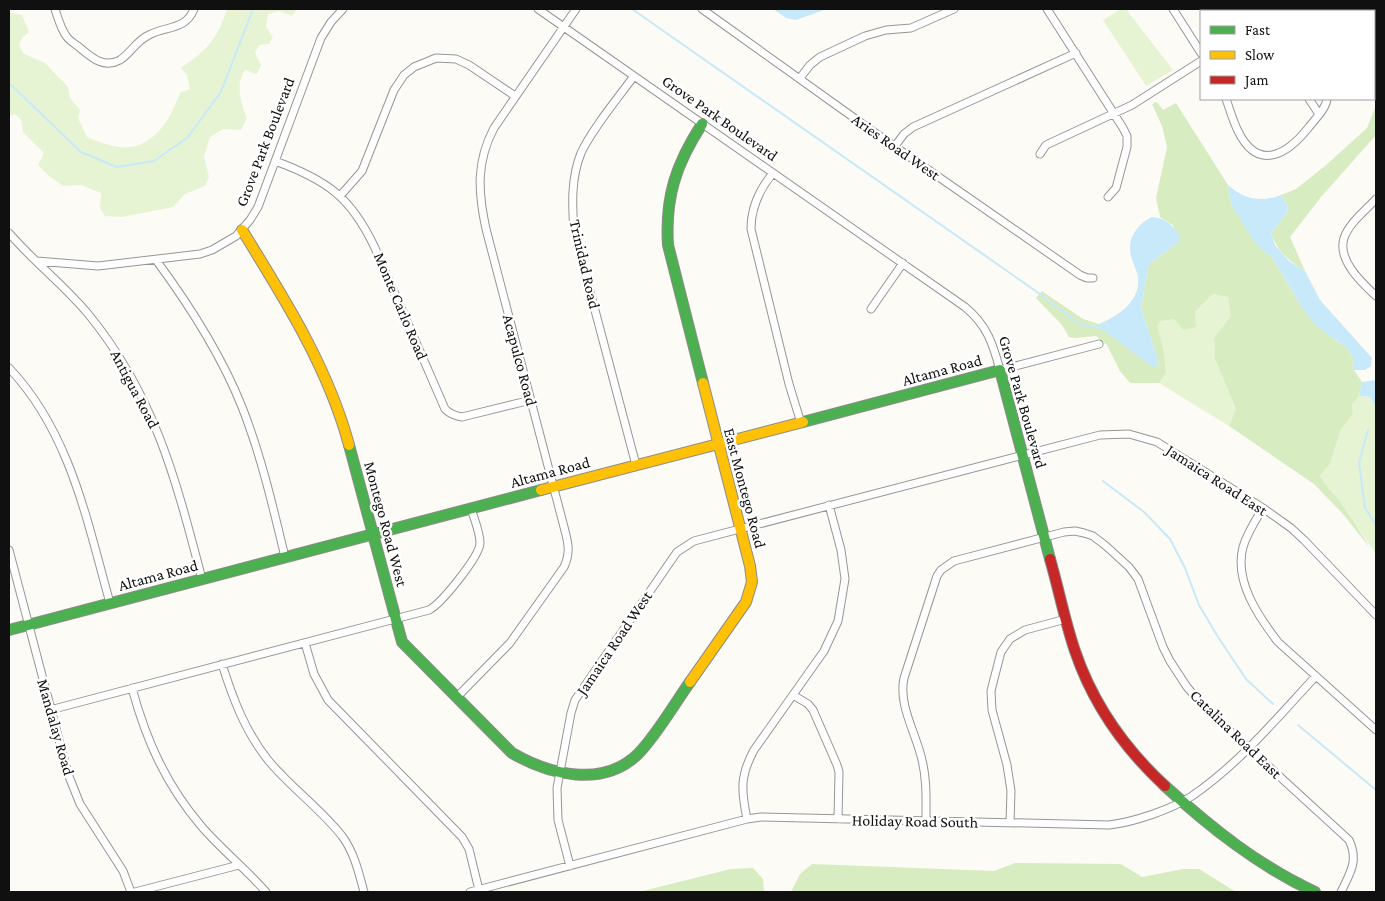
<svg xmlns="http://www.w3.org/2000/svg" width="1385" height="901" viewBox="0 0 1385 901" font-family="'Crimson Pro',serif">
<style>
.green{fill:#e7f4d4}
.forest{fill:#d7ecc1}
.water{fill:#c8e9fa}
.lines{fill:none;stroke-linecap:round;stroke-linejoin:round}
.stream{stroke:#c8e9fa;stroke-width:2}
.street-casing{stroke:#969694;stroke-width:9}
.fast-casing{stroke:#8d8c8a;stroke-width:12}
.slow-casing{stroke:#8d8c8a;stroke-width:12}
.jam-casing{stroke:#8d8c8a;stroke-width:12}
.street{stroke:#fffefe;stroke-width:7}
.fast{stroke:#4caf50;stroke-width:10}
.slow{stroke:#ffc107;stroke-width:10}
.jam{stroke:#c62828;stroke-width:10}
.labels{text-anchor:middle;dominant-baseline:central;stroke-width:5;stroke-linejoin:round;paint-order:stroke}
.street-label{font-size:16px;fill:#101010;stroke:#fff}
</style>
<rect width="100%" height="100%" fill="#fcfbf6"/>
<!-- green -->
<path class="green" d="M227,9H297L292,16L279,11L268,14L266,27L273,37L269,44L259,45L255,53L261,65L257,74L245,70C235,84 241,104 247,118L241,130L223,129L210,137L204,157L209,177L205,186L185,194L173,207L122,217L105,216L100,208L101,193L81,185L63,186L49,176L38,165L44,153L23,132L21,120L15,114L9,116V12L22,15L29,32L22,38L19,45L24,54L45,63L68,87L70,98L80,110L78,118L87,137C118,150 140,155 163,126C171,117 175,103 181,92L190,89L187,75L181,68C207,50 217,40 227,9Z
M1121,9H1126L1173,70L1146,86L1103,20Z
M1213,294L1228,297L1232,316L1214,338L1215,359L1236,409L1229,426L1159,383L1166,373L1157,326L1161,321L1195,312Z
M1359,396L1370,397L1376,407V554L1336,496L1323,484L1320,475L1330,464L1341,429L1353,414L1352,404Z"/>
<!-- forest -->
<path class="forest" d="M1157,102L1163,110L1176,103L1228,185L1231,204L1262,250L1272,257L1301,306L1334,339L1347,348L1353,358L1354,370L1362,382L1359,396L1352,404L1353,414L1341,429L1330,464L1320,475C1324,486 1332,491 1339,500C1350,516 1360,531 1370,548L1343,514L1314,484L1229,426L1236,409L1215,359L1214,338L1231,316L1228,297L1213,294L1195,312L1196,327L1183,330L1174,319L1161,321L1157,326L1163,348L1166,373L1159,383H1130L1120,371L1107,345L1096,336L1075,338L1069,337L1062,325L1036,298L1042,291L1083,319L1099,324L1102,328L1151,366L1159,364L1141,307L1149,264L1178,243L1173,225L1160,217L1156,198L1167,147L1162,126L1152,104Z
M1376,105V135L1321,197L1290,237L1305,271C1289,261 1277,251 1271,233L1288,212L1287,204L1281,195L1296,189L1325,166L1367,128Z
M1015,863L1121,864L1142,877L1183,869H1199L1236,892H791L800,874L812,864L994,871Z
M753,868L763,879L764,892H639L731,869Z"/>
<!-- water -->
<path class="water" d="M773,9H827L796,20L786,18Z
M1228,185C1244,199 1260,203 1281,195L1287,204L1288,212L1271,233L1275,245L1289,261L1305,271L1320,300L1372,358L1371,366L1365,370H1354L1353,358L1347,348L1316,326L1301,306L1272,257L1262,250L1253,240L1231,204Z
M1152,217C1166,218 1173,225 1180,236L1178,243L1149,264L1141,307L1159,364L1155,367L1151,366L1101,328L1099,324C1118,316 1141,301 1138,277C1136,267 1129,256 1130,247C1130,234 1141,222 1152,217Z
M1376,380V407L1370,397L1359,396L1362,382Z"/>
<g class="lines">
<!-- stream -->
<path class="stream" d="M632,9L1040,294L1079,324L1101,328
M9,83L81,152L117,167L154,161L187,138L221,92L253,9
M1368,430L1359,463L1365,508L1376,525
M1103,481L1144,512L1170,539L1185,568L1199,605L1218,637L1246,679L1273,704
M1298,725L1376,790"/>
<defs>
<path id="street" d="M55,9C58,18 61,30 67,37C70,41 75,44 79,47C91,57 103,69 120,60C131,53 137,40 149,35C166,26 186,30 194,9
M538,9L965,307C987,325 993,344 1000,370L1099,344
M702,9L871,130L1080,275L1087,278H1093
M1047,9L1123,128L1127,136V147L1116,188L1108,197
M1173,9L1201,53
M1279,11L1283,9
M634,76C618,98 592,129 581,153C571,178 572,204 574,231L636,465
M800,78L810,65L820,57L865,36L886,30L911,28L954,9
M1226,99C1230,110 1233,121 1238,131C1258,172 1287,155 1309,127C1315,119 1326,109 1327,99
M1309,99L1319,114
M895,146L904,134L913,127L1076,53
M1040,154L1046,145L1132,105L1201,61
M275,161C327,180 351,197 375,248L445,409C450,414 455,416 462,417L531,400
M773,173C759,190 751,207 751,229L789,384L801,423
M340,196L362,171L394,90L404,75L414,67L436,58L456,59L469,65L515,96
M1376,199C1366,210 1349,223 1344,238C1337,260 1362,283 1376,296
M9,233C34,262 65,286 89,315C155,396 176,480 202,579
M156,260C190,306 221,354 242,407C261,455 273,507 285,557
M37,261L98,266L200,254L212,250L236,236L250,220L258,207L321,38L331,22L343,9
M871,309L903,263
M9,368C70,432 87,521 110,603
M1263,508C1255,521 1247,533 1243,547C1234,581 1258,616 1278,642L1376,730
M9,550L68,774L80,804L123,871L131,892
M305,643L314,674L328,700L462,837L469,849L479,890
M222,664C233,699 245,731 268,760C290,787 320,808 342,836C354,852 359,873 364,892
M132,688C146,740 166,785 202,827C222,850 246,869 266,892
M793,695L808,704L813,710L837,765L839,772L838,819
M457,697L510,643L564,567C571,552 568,542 564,527L486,229C478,192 476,162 494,128L576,9
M50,710L429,610C441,604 480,556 480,543C480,532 474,519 471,508
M747,819C741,790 740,776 754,750L824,651L838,621L845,579L841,550L829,505
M926,821C926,800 927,780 922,760C916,733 898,705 904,678L937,576L941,570L954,561L1064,532L1075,531L1084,533L1093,536L1106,546L1129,567L1138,579L1163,647L1170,661L1187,687L1206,709L1349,840C1359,861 1350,873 1341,892
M1010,823L1011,791L1007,765L992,710L991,691L993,683L1001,652L1010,639L1025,630L1066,619
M570,866L558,820L557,788L571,713L575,700L677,552L694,541L1100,435L1129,434L1157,442L1263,508L1291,528L1304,540L1376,615
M135,892L239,865
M470,892L747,819L761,817L1109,825C1134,822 1170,810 1192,796C1240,763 1277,718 1316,676"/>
<path id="fast" d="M702,124C676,164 665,197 668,245L703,383
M803,422L1000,370L1050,559
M349,445L402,642L512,753C550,775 603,788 638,754C656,736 675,703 690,682
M9,630L541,490
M1165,786C1211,828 1259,866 1315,892"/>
<path id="slow" d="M242,230C284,298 328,367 349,445
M541,490L803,422
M690,682L746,602L752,582L750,566L703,383"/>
<path id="jam" d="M1050,559C1059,590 1065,622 1075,651C1093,704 1125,749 1165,786"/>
</defs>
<!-- street casing -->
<use href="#street" class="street-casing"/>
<!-- fast casing -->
<use href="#fast" class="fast-casing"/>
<!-- slow casing -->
<use href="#slow" class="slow-casing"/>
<!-- jam casing -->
<use href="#jam" class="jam-casing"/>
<!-- street -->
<use href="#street" class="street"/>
<!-- fast -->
<use href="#fast" class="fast"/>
<!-- slow -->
<use href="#slow" class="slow"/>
<!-- jam -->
<use href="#jam" class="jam"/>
</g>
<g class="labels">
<!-- street labels -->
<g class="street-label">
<text transform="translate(720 118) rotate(35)">Grove Park Boulevard</text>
<text transform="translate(265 142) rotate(-69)">Grove Park Boulevard</text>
<text transform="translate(896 147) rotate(35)">Aries Road West</text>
<text transform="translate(585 264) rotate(77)">Trinidad Road</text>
<text transform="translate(401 306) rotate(67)">Monte Carlo Road</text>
<text transform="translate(520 360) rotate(75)">Acapulco Road</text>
<text transform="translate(942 370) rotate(-15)">Altama Road</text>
<text transform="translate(135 389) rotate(62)">Antigua Road</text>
<text transform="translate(1023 402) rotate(74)">Grove Park Boulevard</text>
<text transform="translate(550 472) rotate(-15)">Altama Road</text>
<text transform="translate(1217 480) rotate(33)">Jamaica Road East</text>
<text transform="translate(745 488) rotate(75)">East Montego Road</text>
<text transform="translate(386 524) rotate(75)">Montego Road West</text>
<text transform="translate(158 575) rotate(-15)">Altama Road</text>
<text transform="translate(614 643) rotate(-56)">Jamaica Road West</text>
<text transform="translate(56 727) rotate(74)">Mandalay Road</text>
<text transform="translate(1236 734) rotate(44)">Catalina Road East</text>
<text transform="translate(915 821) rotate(1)">Holiday Road South</text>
</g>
</g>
<!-- border -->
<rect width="1385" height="901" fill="none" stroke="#101010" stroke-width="20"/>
<!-- legend -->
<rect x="1200" y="10" width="175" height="90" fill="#ffffff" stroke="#9f9f9f"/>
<rect x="1210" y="26" width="25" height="8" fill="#4caf50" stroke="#9f9f9f"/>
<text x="1245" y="35" font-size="15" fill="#101010">Fast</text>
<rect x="1210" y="51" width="25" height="8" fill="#ffc107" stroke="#9f9f9f"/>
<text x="1245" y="60" font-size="15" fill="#101010">Slow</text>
<rect x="1210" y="76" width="25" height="8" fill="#c62828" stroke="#9f9f9f"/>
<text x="1245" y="85" font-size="15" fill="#101010">Jam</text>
</svg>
